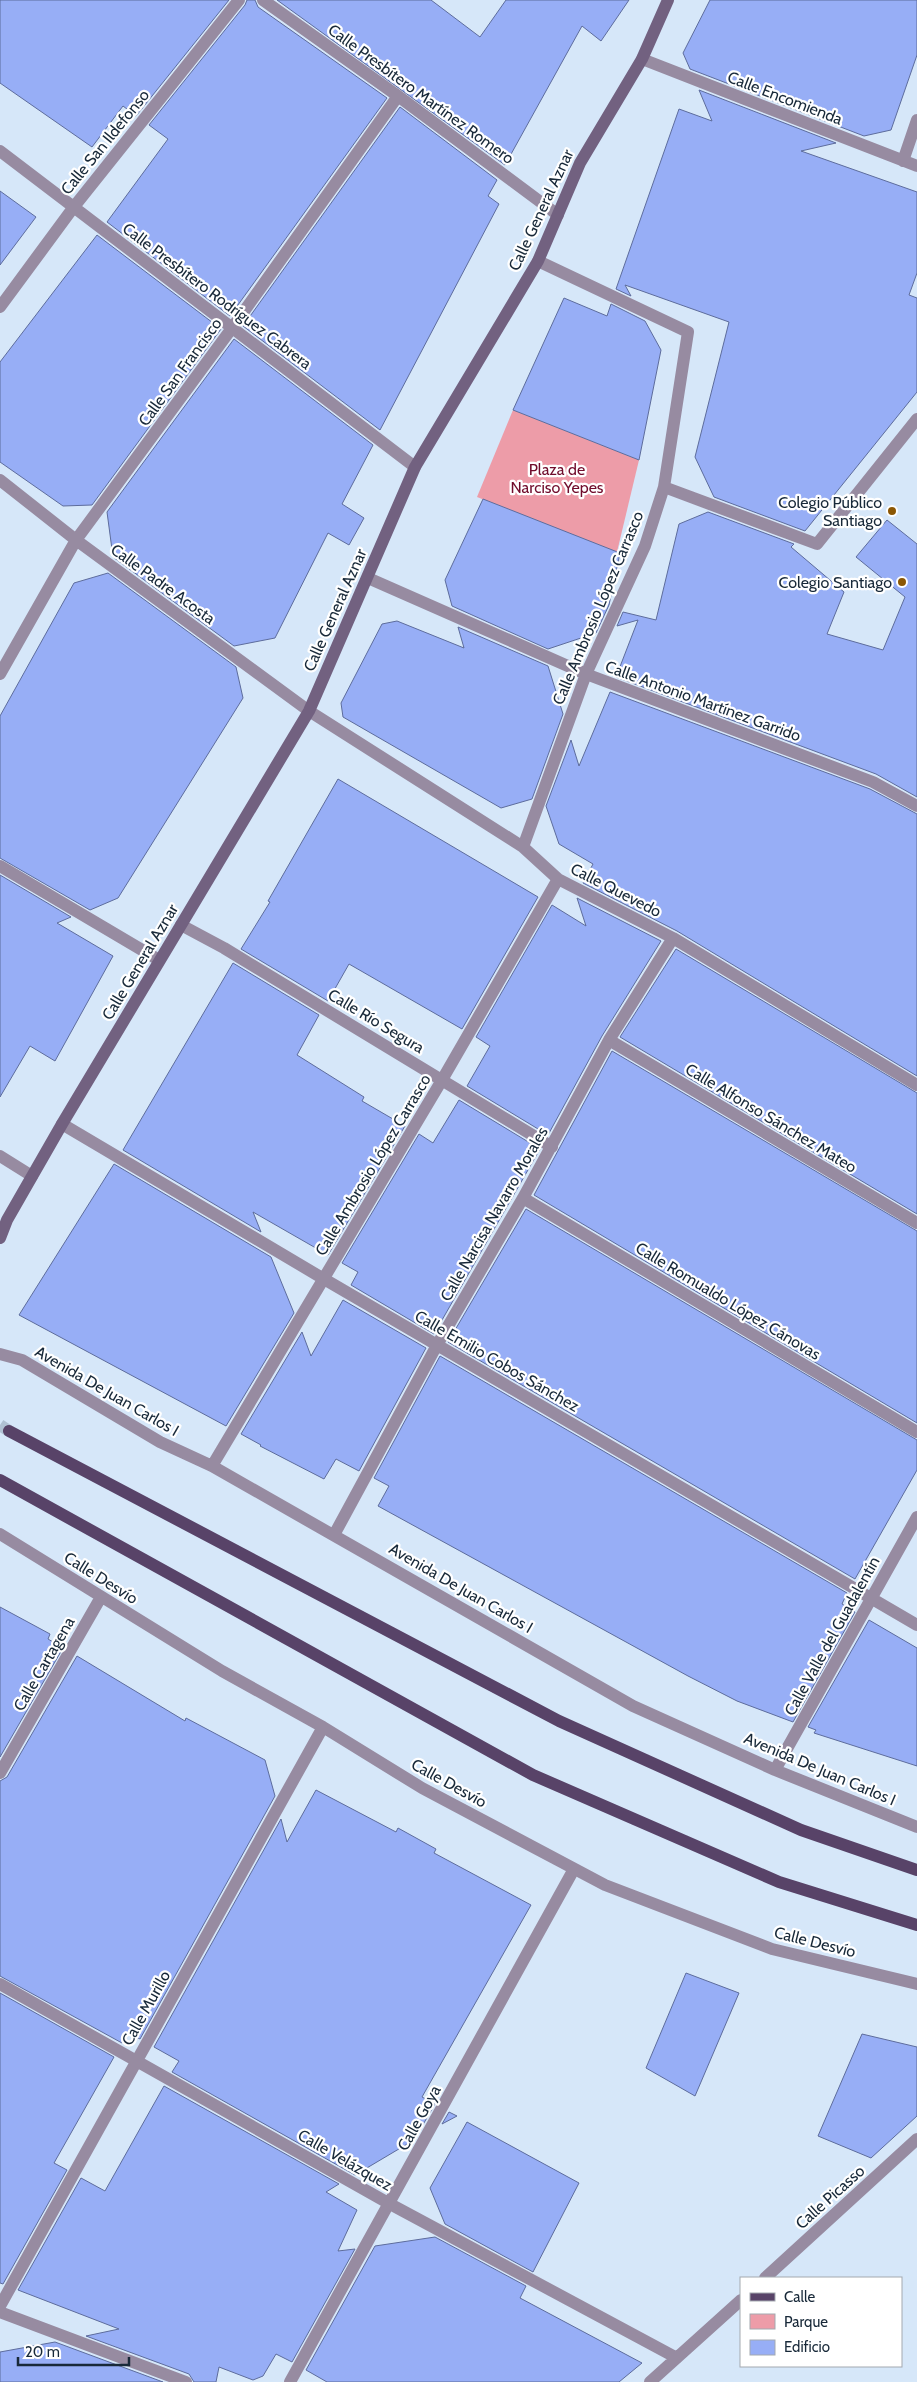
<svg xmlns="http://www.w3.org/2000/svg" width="917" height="2382" viewBox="0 0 917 2382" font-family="Cabin,sans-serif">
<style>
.green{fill:#ed9ca8}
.building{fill:#97aef6;stroke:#5d6c9c}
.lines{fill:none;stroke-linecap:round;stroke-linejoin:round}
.primary-tunnel{stroke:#b0c1d3;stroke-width:12;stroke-dasharray:12 6;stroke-linecap:butt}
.street{stroke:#978ba1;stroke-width:12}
.secondary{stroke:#726180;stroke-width:12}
.primary{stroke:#584368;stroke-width:12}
.poi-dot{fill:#8b5704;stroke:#fff;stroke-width:2}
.labels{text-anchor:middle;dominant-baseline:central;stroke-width:4.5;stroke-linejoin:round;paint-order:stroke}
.street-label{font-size:16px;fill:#182939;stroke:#fff}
.park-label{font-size:16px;fill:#700c2c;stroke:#fff}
.poi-label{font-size:16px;fill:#182939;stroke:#fff;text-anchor:end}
</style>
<rect width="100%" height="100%" fill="#d6e7f9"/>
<!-- green -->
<path class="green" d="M513,410L639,460L617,552L477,497Z"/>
<!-- building -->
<path class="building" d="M0,0H229L136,116L123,106L92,147L0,83Z
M247,0H255L258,7L387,98L230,316L107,222L168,139L149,125L245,5Z
M277,0H431L480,37L506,0H629L601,41L582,26L505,165Z
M710,0H917V55L891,130L864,136L690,69L683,53Z
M699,90L836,143L801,151L917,192V273L909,295L917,298V392L805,531L714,497L695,457L729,322L625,285L631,296L616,289L679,109L712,121Z
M400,107L497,180L488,196L499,204L380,430L243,326Z
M0,191L36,217L0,265Z
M97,235L221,329L92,505L63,506L0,462V362Z
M564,298L607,316L611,304L645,321L661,350L639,460L513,410Z
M234,339L373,445L342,504L364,518L349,545L328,533L275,638L234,646L113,557L107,512Z
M483,499L620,553L609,605L596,633L548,649L452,606L445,580Z
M708,512L794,544L791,547L844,592L827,634L883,650L905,597L856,557L887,520L917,544V797L876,774L616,677L638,620L617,626L623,612L656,620L679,524Z
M108,573L236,667L243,698L118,898L90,910L0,858V716L74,583Z
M397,621L464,648L458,627L548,666L563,714L532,799L501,808L343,717L341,703L382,624Z
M610,692L870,789L917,814V1076L677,931L583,883L593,864L559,844L546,806L571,740L579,766Z
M338,779L538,897L462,1029L349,964L328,1001L241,949L270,902L268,901Z
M0,875L71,917L57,923L113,956L55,1061L30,1046L0,1097Z
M577,898L661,941L602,1036L548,1135L467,1086L490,1046L476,1037L552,905L586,926Z
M676,949L917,1093V1214L620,1037Z
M233,963L319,1015L297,1055L364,1097L362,1101L405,1126L328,1255L253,1212L261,1232L123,1150Z
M612,1051L917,1231V1423L534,1195Z
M459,1100L540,1149L434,1334L351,1285L358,1272L342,1263L419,1134L433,1143Z
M114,1164L271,1257L294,1313L226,1426L19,1315Z
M526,1209L917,1440V1470L855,1579L448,1342Z
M343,1300L426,1348L359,1471L336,1459L324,1479L260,1446L261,1445L241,1434L302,1332L311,1356Z
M440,1356L847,1593L842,1604L855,1612L793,1722L737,1701L688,1676L378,1506L389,1486L374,1478Z
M0,1607L50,1634L48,1639L63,1648L0,1757Z
M869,1620L917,1648V1766L814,1733L816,1730L808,1727Z
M77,1656L185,1721L186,1718L265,1760L275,1796L140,2039L128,2033L122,2043L0,1976V1781L7,1777Z
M316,1790L396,1832L398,1828L436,1849L434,1853L531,1905L422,2097L435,2104L414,2140L355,2175L172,2072L179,2061L154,2047L281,1819L287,1842Z
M686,1973L739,1993L695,2096L646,2068Z
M0,1993L114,2057L54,2163L67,2170L3,2284L0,2283Z
M862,2034L917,2047V2116L871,2158L818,2136Z
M164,2086L339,2184L326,2192L357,2210L338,2251L355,2249L292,2362L276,2354L263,2376L253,2380L219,2367L216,2382H194L189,2374L86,2336L119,2329L18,2290L81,2178L105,2191Z
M449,2112L457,2116L442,2124Z
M467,2122L579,2183L533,2272L445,2224L430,2188Z
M435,2237L526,2286L520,2298L642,2363L619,2382H327L306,2370L375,2246Z
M55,2342L163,2382H0V2352Z"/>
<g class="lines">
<!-- primary-tunnel -->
<path class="primary-tunnel" d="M0,1425L9,1431"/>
<!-- street -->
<path class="street" d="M263,0L398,96L558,215
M642,59L917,166
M0,151L415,467
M903,161L917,120
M0,307L73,208L239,0
M0,480L76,540L309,711L523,847L558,879L673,938L917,1085
M664,487L817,544L917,419
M368,578L586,674L873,782L917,806
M0,674L76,540L232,328L398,96
M523,847L586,674L645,546L664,487L688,332L538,261
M0,866L159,960
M181,925L224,948L552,1147
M609,1040L917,1223
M62,1124L324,1279L917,1625
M0,1156L32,1176
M523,1198L917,1432
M0,1354L22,1360L160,1442L212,1466L633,1706L775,1770L917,1827
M212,1466L442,1080L558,879
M0,1534L222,1671L323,1727L422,1788L605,1885L772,1949L917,1984
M334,1535L437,1345L523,1198L609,1040L673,938
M775,1770L917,1517
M0,1773L101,1597
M0,1984L390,2204L677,2358
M765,2278L917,2139
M0,2306L323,1727
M0,2312L186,2382
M290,2382L574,1869
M650,2382L741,2300"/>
<!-- secondary -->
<path class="secondary" d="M0,1238L7,1220L62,1124L309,711L415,467L538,261L580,163L642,59L668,0"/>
<!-- primary -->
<path class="primary" d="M9,1431L559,1721L801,1830L917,1870
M0,1480L533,1775L779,1882L917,1925"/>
</g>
<!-- markers -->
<g class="poi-dot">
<circle cx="892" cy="511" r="5"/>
<circle cx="902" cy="582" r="5"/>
</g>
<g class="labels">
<!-- street labels -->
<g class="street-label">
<text transform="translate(421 94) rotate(36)">Calle Presbítero Martínez Romero</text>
<text transform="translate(785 98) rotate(21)">Calle Encomienda</text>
<text transform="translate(105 142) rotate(-51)">Calle San Ildefonso</text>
<text transform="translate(541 210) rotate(-65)">Calle General Aznar</text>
<text transform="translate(217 296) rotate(37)">Calle Presbítero Rodríguez Cabrera</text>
<text transform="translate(180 372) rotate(-54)">Calle San Francisco</text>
<text transform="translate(163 584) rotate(36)">Calle Padre Acosta</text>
<text transform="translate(598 608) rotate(-67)">Calle Ambrosio López Carrasco</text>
<text transform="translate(335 610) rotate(-66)">Calle General Aznar</text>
<text transform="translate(703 701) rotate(20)">Calle Antonio Martínez Garrido</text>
<text transform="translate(616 890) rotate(27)">Calle Quevedo</text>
<text transform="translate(140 962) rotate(-59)">Calle General Aznar</text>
<text transform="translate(376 1021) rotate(31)">Calle Río Segura</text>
<text transform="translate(771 1118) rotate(31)">Calle Alfonso Sánchez Mateo</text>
<text transform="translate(373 1165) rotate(-59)">Calle Ambrosio López Carrasco</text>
<text transform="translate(494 1214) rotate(-60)">Calle Narcisa Navarro Morales</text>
<text transform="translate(728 1301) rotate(31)">Calle Romualdo López Cánovas</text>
<text transform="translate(497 1361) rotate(30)">Calle Emilio Cobos Sánchez</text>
<text transform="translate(107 1391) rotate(30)">Avenida De Juan Carlos I</text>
<text transform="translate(101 1578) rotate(32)">Calle Desvío</text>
<text transform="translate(461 1588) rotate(30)">Avenida De Juan Carlos I</text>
<text transform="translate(832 1636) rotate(-61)">Calle Valle del Guadalentín</text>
<text transform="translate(44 1664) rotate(-60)">Calle Cartagena</text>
<text transform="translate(820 1769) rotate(23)">Avenida De Juan Carlos I</text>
<text transform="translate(449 1783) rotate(29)">Calle Desvío</text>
<text transform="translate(815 1942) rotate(14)">Calle Desvío</text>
<text transform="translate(146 2008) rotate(-61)">Calle Murillo</text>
<text transform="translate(419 2118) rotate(-61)">Calle Goya</text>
<text transform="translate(345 2160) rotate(30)">Calle Velázquez</text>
<text transform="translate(830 2197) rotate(-42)">Calle Picasso</text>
</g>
<!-- park labels -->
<g class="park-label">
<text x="557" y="469">Plaza de<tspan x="557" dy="18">Narciso Yepes</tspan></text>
</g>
<!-- poi labels -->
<g class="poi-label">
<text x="882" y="502">Colegio Público<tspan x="882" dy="18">Santiago</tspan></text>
<text x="892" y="582">Colegio Santiago</text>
</g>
</g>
<!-- legend -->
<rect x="740" y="2277" width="162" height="90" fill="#ffffff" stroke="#a3a9b0"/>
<rect x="750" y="2293" width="25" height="8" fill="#584368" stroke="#a3a9b0"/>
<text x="784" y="2302" font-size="15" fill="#182939">Calle</text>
<rect x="750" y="2314" width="25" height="15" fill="#ed9ca8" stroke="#a3a9b0"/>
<text x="784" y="2327" font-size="15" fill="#182939">Parque</text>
<rect x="750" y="2340" width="25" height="15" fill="#97aef6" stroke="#a3a9b0"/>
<text x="784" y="2352" font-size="15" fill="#182939">Edificio</text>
<!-- scale -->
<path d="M18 2357v8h111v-8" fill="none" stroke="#182939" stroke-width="2.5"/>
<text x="25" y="2357" font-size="15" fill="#182939" stroke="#ffffff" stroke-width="4" paint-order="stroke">20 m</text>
</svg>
